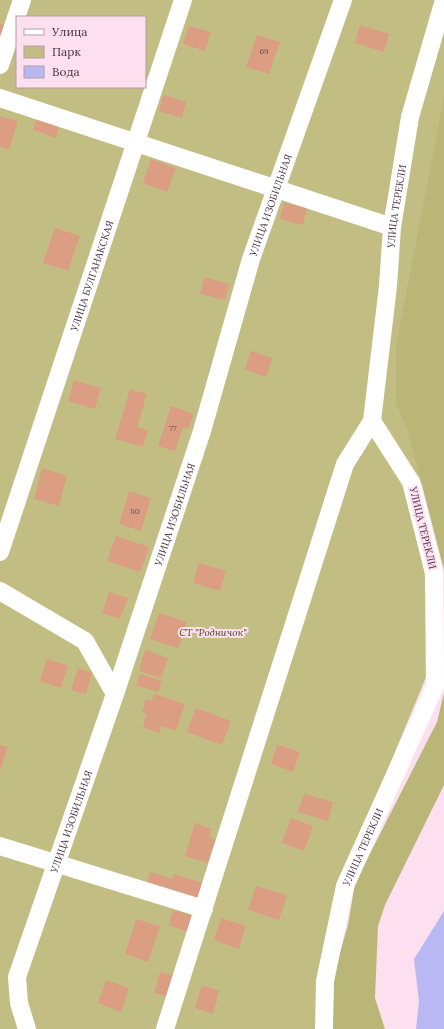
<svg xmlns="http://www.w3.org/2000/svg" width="444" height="1029" viewBox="0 0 444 1029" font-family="Lora,serif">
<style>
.green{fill:#c2be83;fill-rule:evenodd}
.forest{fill:#bab677}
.water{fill:#b9b8f3}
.building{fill:#db9e82}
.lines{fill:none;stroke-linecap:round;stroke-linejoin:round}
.minor{stroke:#fff;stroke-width:18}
.labels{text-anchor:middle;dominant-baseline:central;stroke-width:4;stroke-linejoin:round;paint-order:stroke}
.number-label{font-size:8px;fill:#6e4a4f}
.street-label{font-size:10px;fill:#4a2e3e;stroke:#fde0ef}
.park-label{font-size:10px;font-style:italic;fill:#454110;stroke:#fde0ef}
</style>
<rect width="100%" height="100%" fill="#fde0ef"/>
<!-- green -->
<path class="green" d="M0,0H444V102L412,283L429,670L334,899L330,1029H0ZM17,17H145V87H17Z"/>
<!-- forest -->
<path class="forest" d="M444,97V570L408,431L396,403V347Z
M444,693V785L385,905L378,926L375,998L385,1029H321L325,1003L348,925L355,883L437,722Z"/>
<!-- water -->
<path class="water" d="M444,911V1029H416L419,1001L414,959Z"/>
<!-- building -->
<path class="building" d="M0,24L8,26L0,39Z
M360,25L389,34L384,52L355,43Z
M189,26L211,32L205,51L183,44Z
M257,35L280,42L269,74L246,67Z
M163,95L186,102L182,118L159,111Z
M0,116L18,121L9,150L0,147Z
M37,117L60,124L56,138L33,130Z
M151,159L176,168L167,192L143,183Z
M284,203L307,208L303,225L280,219Z
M55,228L80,236L68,271L43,263Z
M204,277L229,284L225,300L200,294Z
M251,351L272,358L266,377L245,369Z
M74,380L101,388L95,409L68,401Z
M130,389L147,394L137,427L148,430L143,447L115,439Z
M171,406L194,414L188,429L183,428L175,451L158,446Z
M42,468L67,476L59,506L34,499Z
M129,491L151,498L141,531L119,524Z
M116,536L149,547L140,572L107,561Z
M199,563L226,571L220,591L193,583Z
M109,592L128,598L120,619L102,613Z
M159,613L187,622L178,648L150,639Z
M145,650L168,658L161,678L139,671Z
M47,659L68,666L61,688L40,681Z
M78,668L92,673L86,694L71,690Z
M140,674L162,681L158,692L136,685Z
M154,694L185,704L176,731L161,726L159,733L143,727L147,714L142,712L146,699L152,701Z
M196,708L231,721L222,745L187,732Z
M0,745L8,747L0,771Z
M277,745L300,752L293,772L271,764Z
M304,794L333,802L328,821L298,812Z
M291,818L313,826L304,851L282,843Z
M195,823L212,829L209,838L215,840L208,863L185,856Z
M150,872L172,879L174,874L206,884L200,901L147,884Z
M256,886L287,895L279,920L248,910Z
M173,910L193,916L188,932L169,925Z
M221,918L246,926L239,949L214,940Z
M136,919L160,926L148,962L125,954Z
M160,972L176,976L170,997L154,993Z
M106,980L129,988L121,1012L98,1003Z
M202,985L219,991L213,1014L195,1008Z"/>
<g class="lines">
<!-- minor -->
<g class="minor">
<path d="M0,65L22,0"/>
<path d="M0,98L392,227"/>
<path id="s1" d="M0,552L183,0"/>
<path d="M0,591L85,641L115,694"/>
<path d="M0,846L204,909"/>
<path id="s2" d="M27,1029L19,1003L17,977L115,694L202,431L251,259L343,0"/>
<path d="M165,1029L345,464L372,421"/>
<path id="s3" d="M324,1029L325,981L345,886L435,686L434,573L411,482L372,421L388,286L392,227L410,117L444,0"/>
</g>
</g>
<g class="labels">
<!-- number labels -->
<g class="number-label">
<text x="264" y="51">69</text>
<text x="173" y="428">77</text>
<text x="135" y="511">80</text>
</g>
<!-- street labels -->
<g class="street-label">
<text stroke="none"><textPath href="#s2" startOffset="866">УЛИЦА ИЗОБИЛЬНАЯ</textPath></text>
<text stroke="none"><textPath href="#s3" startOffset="860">УЛИЦА ТЕРЕКЛИ</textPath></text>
<text stroke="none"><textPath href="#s1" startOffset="291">УЛИЦА БУЛГАНАКСКАЯ</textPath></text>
<text stroke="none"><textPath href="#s2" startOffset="542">УЛИЦА ИЗОБИЛЬНАЯ</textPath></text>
<text transform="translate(423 528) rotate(76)">УЛИЦА ТЕРЕКЛИ</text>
<text stroke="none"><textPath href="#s2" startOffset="218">УЛИЦА ИЗОБИЛЬНАЯ</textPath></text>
<text stroke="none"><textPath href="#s3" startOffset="188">УЛИЦА ТЕРЕКЛИ</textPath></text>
</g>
<!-- park labels -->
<g class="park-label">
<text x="213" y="632">СТ "Родничок"</text>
</g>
</g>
<!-- legend -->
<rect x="16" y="16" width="130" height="72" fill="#fde0ef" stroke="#b599a8"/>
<rect x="24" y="29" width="20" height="6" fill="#ffffff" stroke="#b599a8"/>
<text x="52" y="36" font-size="12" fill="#4a2e3e">Улица</text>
<rect x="24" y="46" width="20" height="12" fill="#c2be83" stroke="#b599a8"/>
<text x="52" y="56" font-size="12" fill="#4a2e3e">Парк</text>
<rect x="24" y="66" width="20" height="12" fill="#b9b8f3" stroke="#b599a8"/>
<text x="52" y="76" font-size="12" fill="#4a2e3e">Вода</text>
</svg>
